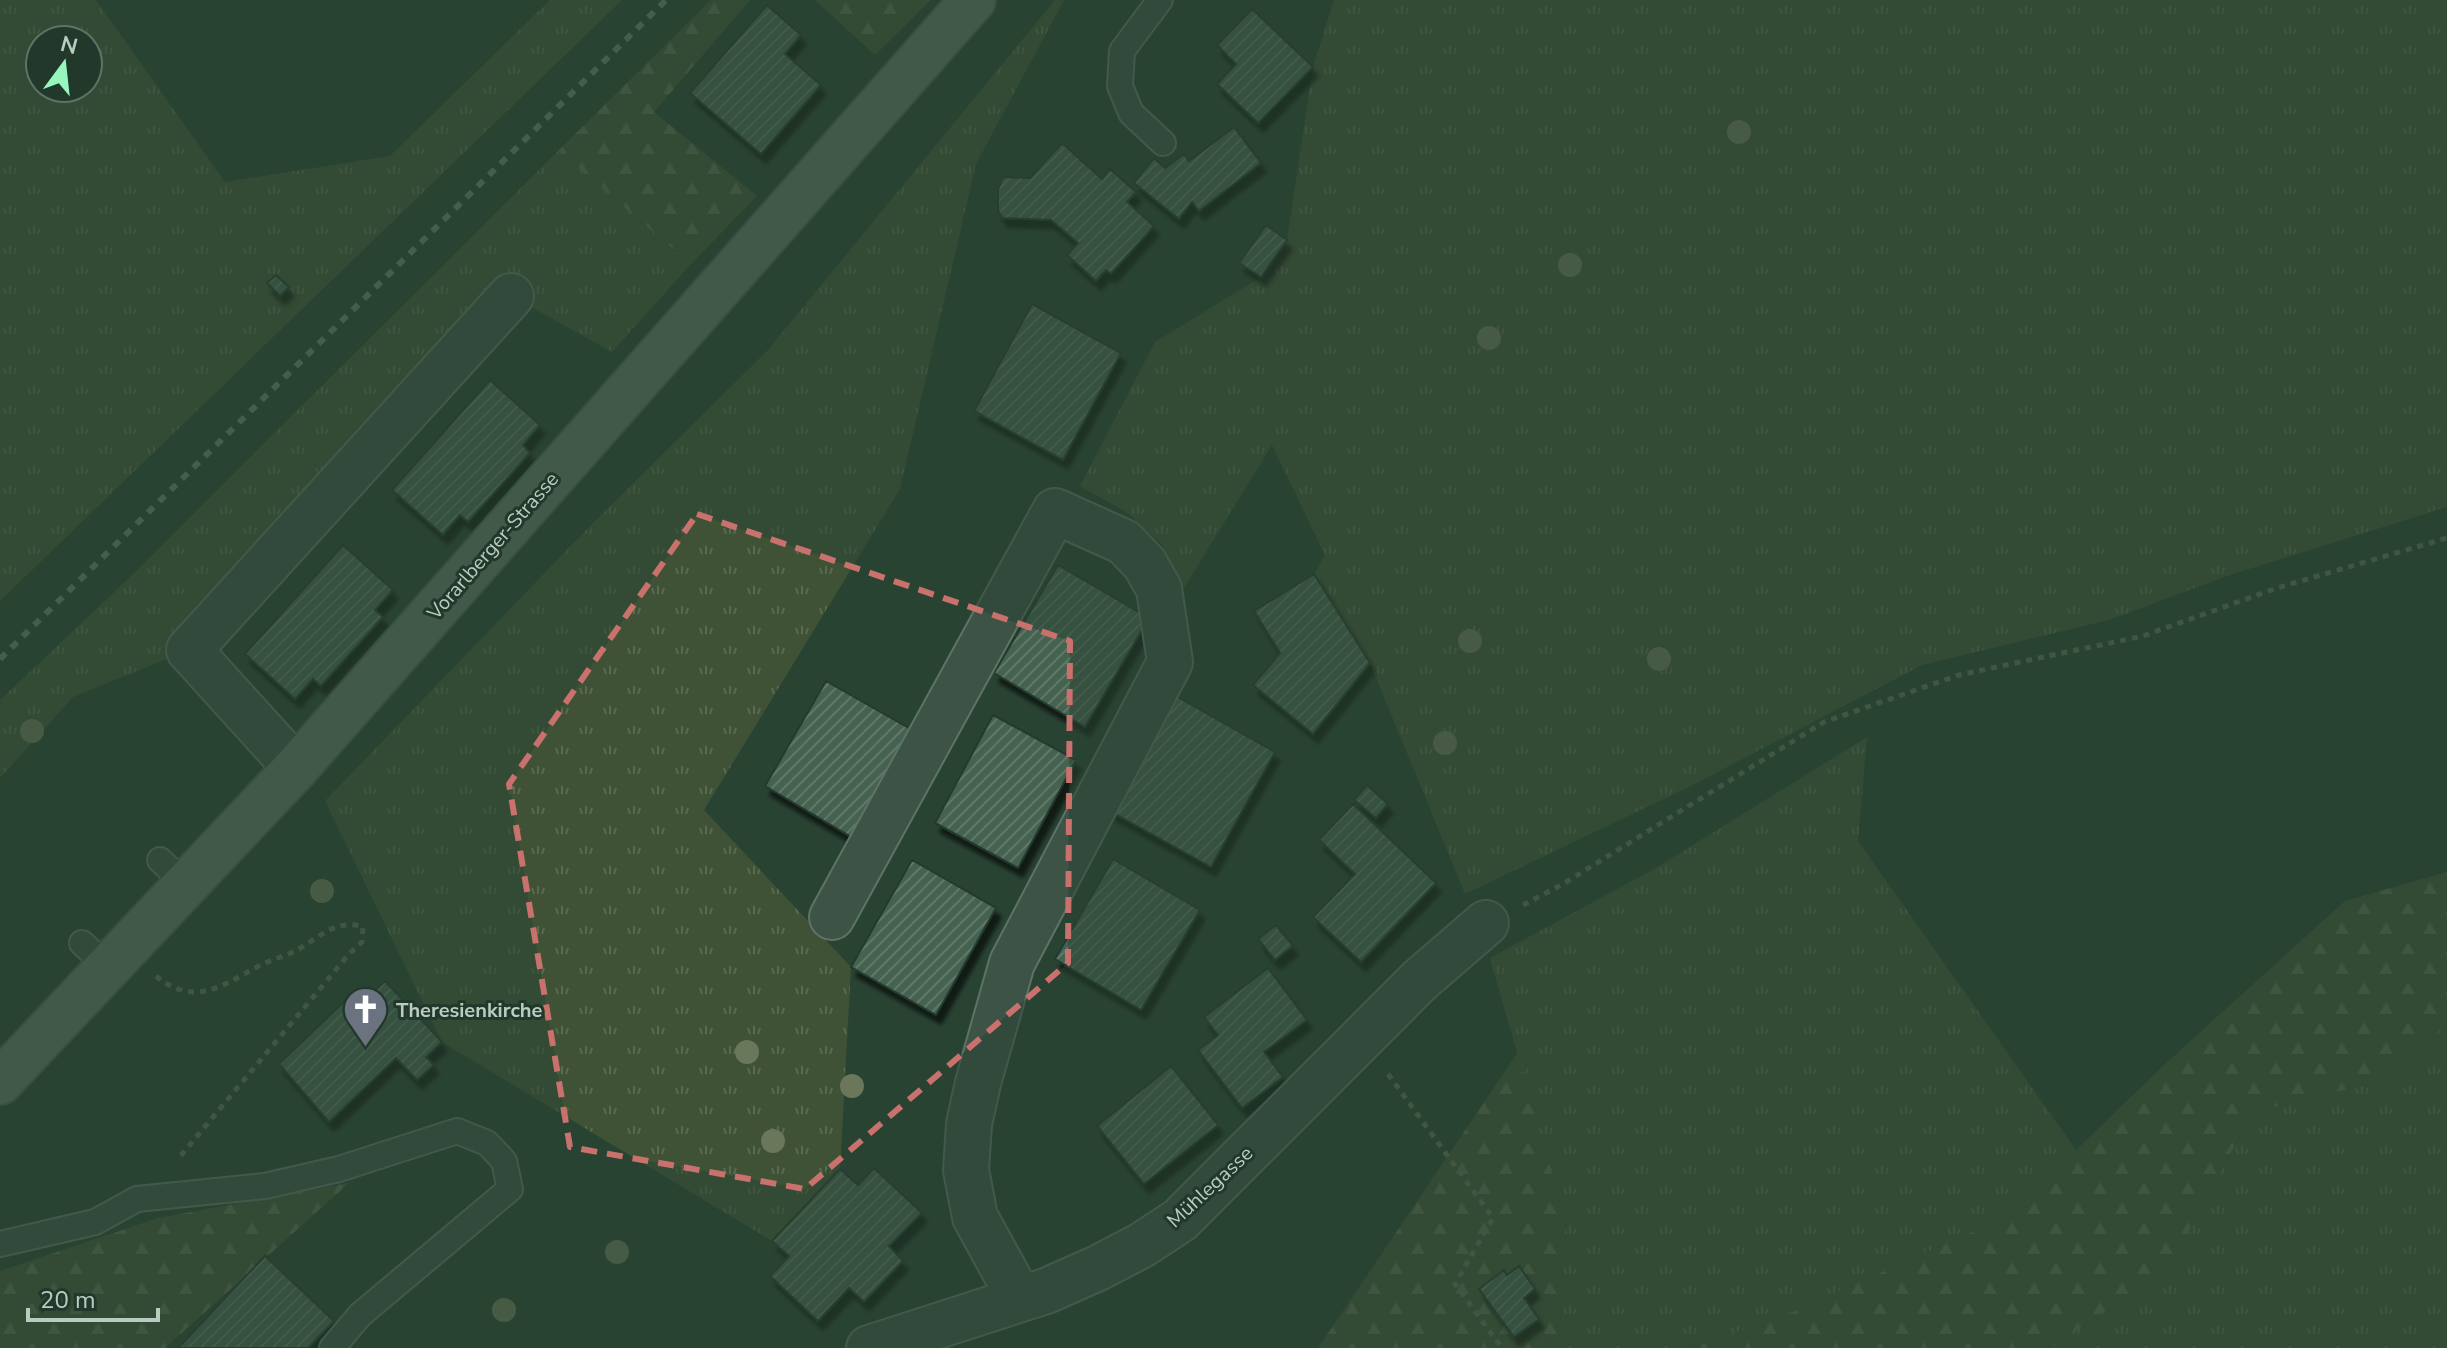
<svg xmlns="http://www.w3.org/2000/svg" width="2447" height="1348" viewBox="0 0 2447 1348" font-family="'Nunito Sans',sans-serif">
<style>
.grass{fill:url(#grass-tufts);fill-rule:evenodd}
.forest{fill:url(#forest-firs)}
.building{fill:url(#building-hatch);stroke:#243a2d;stroke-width:2;filter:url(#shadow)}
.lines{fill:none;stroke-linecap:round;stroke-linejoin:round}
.service-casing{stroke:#5e7367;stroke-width:28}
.minor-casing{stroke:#5e7367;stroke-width:48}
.primary-casing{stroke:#4a5f52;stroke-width:48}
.path{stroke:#596e58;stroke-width:5;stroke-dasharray:6 6;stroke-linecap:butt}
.service{stroke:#3d5346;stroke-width:24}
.minor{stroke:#3d5346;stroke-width:44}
.primary{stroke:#5b7364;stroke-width:44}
.rail{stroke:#647f6f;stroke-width:6;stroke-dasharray:8 8;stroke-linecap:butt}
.tree{fill:#6a775a}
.marked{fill:none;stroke:#c9726d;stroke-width:6;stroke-dasharray:16 10;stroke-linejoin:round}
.labels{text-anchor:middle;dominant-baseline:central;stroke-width:6;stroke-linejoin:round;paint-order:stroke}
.street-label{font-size:20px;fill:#baccc2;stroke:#21382b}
.poi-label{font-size:20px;font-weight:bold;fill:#baccc2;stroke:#21382b;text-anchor:start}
</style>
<defs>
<pattern id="grass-tufts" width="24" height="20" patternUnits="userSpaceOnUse" patternTransform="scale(2)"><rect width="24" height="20" fill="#3f5236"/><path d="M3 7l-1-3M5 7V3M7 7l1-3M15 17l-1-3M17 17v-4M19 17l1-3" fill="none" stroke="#596a51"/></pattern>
<pattern id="forest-firs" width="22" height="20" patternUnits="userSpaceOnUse" patternTransform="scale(2)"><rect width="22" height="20" fill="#3f5236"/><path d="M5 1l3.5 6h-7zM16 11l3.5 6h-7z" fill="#596a51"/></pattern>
<pattern id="building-hatch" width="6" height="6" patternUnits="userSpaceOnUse" patternTransform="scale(2)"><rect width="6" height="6" fill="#456251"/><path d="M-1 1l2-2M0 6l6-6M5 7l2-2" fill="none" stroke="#5e7768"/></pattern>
<filter id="shadow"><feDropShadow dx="5" dy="9" stdDeviation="2" flood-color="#0009"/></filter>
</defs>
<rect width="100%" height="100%" fill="#294333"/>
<!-- grass -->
<path class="grass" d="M0,0H96L225,182L390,156L550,0H622L0,601ZM40,40H88V88H40Z
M1055,0H1064L976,164L900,489L704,810L851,967L840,1169L772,1241L442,1042L325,801L589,527L768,350Z
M1334,0H2447V507L2230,575L2109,620L1922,665L1689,787L1465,894L1370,663L1314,574L1325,555L1272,445L1182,591L1162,545L1128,513L1080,486L1155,342L1261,277L1287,240L1313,67Z
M558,151L691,264L612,352L511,296L189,650L73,697L0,778V700L126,581Z
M1867,737L1858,841L2076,1150L2008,1216L1772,1322L1684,1348H1559L1565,1221L1490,958L1656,868Z
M2447,1023V1348H2051L2168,1269L2253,1112L2386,1080Z"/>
<!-- forest -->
<path class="forest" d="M711,0H750L654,112L757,196L691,264L558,151Z
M815,0H931L875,55Z
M2447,872V1023L2386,1080L2253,1112L2168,1269L2051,1348H1684L1772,1321L2008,1216L2164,1065L2345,901Z
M1518,1052L1565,1221L1559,1348H1318Z
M349,1183L165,1348H0V1271L158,1218Z"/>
<!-- building -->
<path class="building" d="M767,5L801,35L785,54L821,85L761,154L690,93Z
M1252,9L1313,67L1258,123L1217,84L1236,64L1217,45Z
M1234,127L1261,163L1199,211L1192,202L1179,219L1134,183L1154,158L1165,168L1184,154L1189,161Z
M1062,143L1102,179L1110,169L1136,192L1127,202L1154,226L1111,274L1106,270L1096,281L1067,255L1078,243L1051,220L1002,218L998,210V189L1003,177L1030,178Z
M1266,225L1287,240L1261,277L1239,263Z
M276,275L289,287L280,296L267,283Z
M1032,304L1121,353L1063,460L974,411Z
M490,380L540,425L523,445L530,453L468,522L460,515L443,535L392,490Z
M343,545L393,590L375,610L383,617L321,686L313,679L295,699L245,654Z
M1058,565L1149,618L1085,727L994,673Z
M1314,574L1370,663L1313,734L1253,685L1280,653L1254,611Z
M826,681L914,731L853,838L765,786Z
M1174,695L1275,752L1211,867L1110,811Z
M993,715L1076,760L1018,868L935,823Z
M1367,785L1388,804L1376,818L1354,800Z
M1353,804L1436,883L1361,962L1313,917L1355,874L1319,840Z
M1113,859L1200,910L1141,1010L1055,959Z
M912,860L996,908L936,1015L851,967Z
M1276,925L1293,946L1275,960L1258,939Z
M1268,968L1307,1020L1264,1052L1283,1077L1242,1108L1198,1050L1218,1035L1204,1017Z
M385,981L442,1042L426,1057L434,1065L417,1080L396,1058L329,1122L279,1064L354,992L363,1002Z
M1171,1066L1218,1125L1144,1184L1097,1126Z
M874,1168L922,1213L889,1246L903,1261L864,1302L849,1288L818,1321L770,1276L789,1256L772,1241L840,1169L858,1185Z
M265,1256L334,1321L308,1348H178Z
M1519,1266L1535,1289L1524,1298L1539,1319L1514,1337L1479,1289L1504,1270L1507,1275Z"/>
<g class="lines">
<defs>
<path id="service" d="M1160,0L1122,51L1120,86L1131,113L1163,143
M160,860L186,885
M82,943L109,968
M0,1244L95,1222L137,1199L265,1186L339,1169L457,1131L487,1143L504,1161L510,1189L360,1315L332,1348"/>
<path id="minor" d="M296,768L189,650L511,296
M832,917L1055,511L1124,542L1145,564L1159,589L1170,662L1012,963L978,1083L969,1124L966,1170L975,1217L1020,1299
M869,1348L1046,1291L1098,1268L1142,1245L1180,1220L1420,980L1486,923"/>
<path id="primary" d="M0,1082L296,768L973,0"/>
</defs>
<!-- service casing -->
<use href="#service" class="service-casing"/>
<!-- minor casing -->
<use href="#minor" class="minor-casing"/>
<!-- primary casing -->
<use href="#primary" class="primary-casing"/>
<!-- path -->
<path class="path" d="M1523,905L1563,884L1824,722L1959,675L2143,636L2277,588L2447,538
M156,976C194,1007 220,987 257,967C269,960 284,957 297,950C319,938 336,918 363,927L362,942L349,954L178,1159
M1388,1074L1493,1218L1455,1284L1502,1348"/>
<!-- service -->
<use href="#service" class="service"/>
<!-- minor -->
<use href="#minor" class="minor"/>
<!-- primary -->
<use href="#primary" class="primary"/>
<!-- rail -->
<path class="rail" d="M0,659L666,0"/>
</g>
<!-- trees -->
<g class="tree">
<circle cx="1739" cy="132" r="12"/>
<circle cx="1570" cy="265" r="12"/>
<circle cx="1489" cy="338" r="12"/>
<circle cx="1470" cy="641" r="12"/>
<circle cx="1659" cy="659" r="12"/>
<circle cx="32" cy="731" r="12"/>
<circle cx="1445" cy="743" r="12"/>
<circle cx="322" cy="891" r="12"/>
<circle cx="747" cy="1052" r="12"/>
<circle cx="852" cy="1086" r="12"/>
<circle cx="773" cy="1141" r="12"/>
<circle cx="617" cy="1252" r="12"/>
<circle cx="504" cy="1310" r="12"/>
</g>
<!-- marked area -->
<path d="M0 0H2447V1348H0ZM697,514L1070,641L1068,963L805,1189L570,1147L509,784Z" fill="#294333" fill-opacity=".55" fill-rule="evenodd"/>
<path class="marked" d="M697,514L1070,641L1068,963L805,1189L570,1147L509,784Z"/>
<!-- icons -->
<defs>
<symbol id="church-pin" viewBox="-11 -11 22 30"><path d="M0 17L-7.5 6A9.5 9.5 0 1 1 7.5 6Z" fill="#6b7280" stroke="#21382b"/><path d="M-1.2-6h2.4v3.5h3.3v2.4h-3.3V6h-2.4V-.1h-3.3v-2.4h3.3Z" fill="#fff"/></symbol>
</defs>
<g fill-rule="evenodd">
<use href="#church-pin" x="340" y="984" width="51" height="69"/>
</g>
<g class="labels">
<!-- street labels -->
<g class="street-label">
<text transform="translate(493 546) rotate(-49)">Vorarlberger-Strasse</text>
<text transform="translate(1210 1187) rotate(-43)">Mühlegasse</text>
</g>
<!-- poi labels -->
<g class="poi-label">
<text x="396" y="1010">Theresienkirche</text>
</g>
</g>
<!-- north arrow -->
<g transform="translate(64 64) rotate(15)"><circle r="38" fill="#21382b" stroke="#5e7367" stroke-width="2"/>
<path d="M0-6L14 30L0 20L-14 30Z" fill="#97f5be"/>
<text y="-12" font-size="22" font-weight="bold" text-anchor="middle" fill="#baccc2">N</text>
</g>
<!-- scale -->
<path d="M28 1308v12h130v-12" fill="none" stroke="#baccc2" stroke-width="4"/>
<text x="40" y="1308" font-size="24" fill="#baccc2" stroke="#21382b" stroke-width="6" paint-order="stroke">20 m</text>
</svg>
